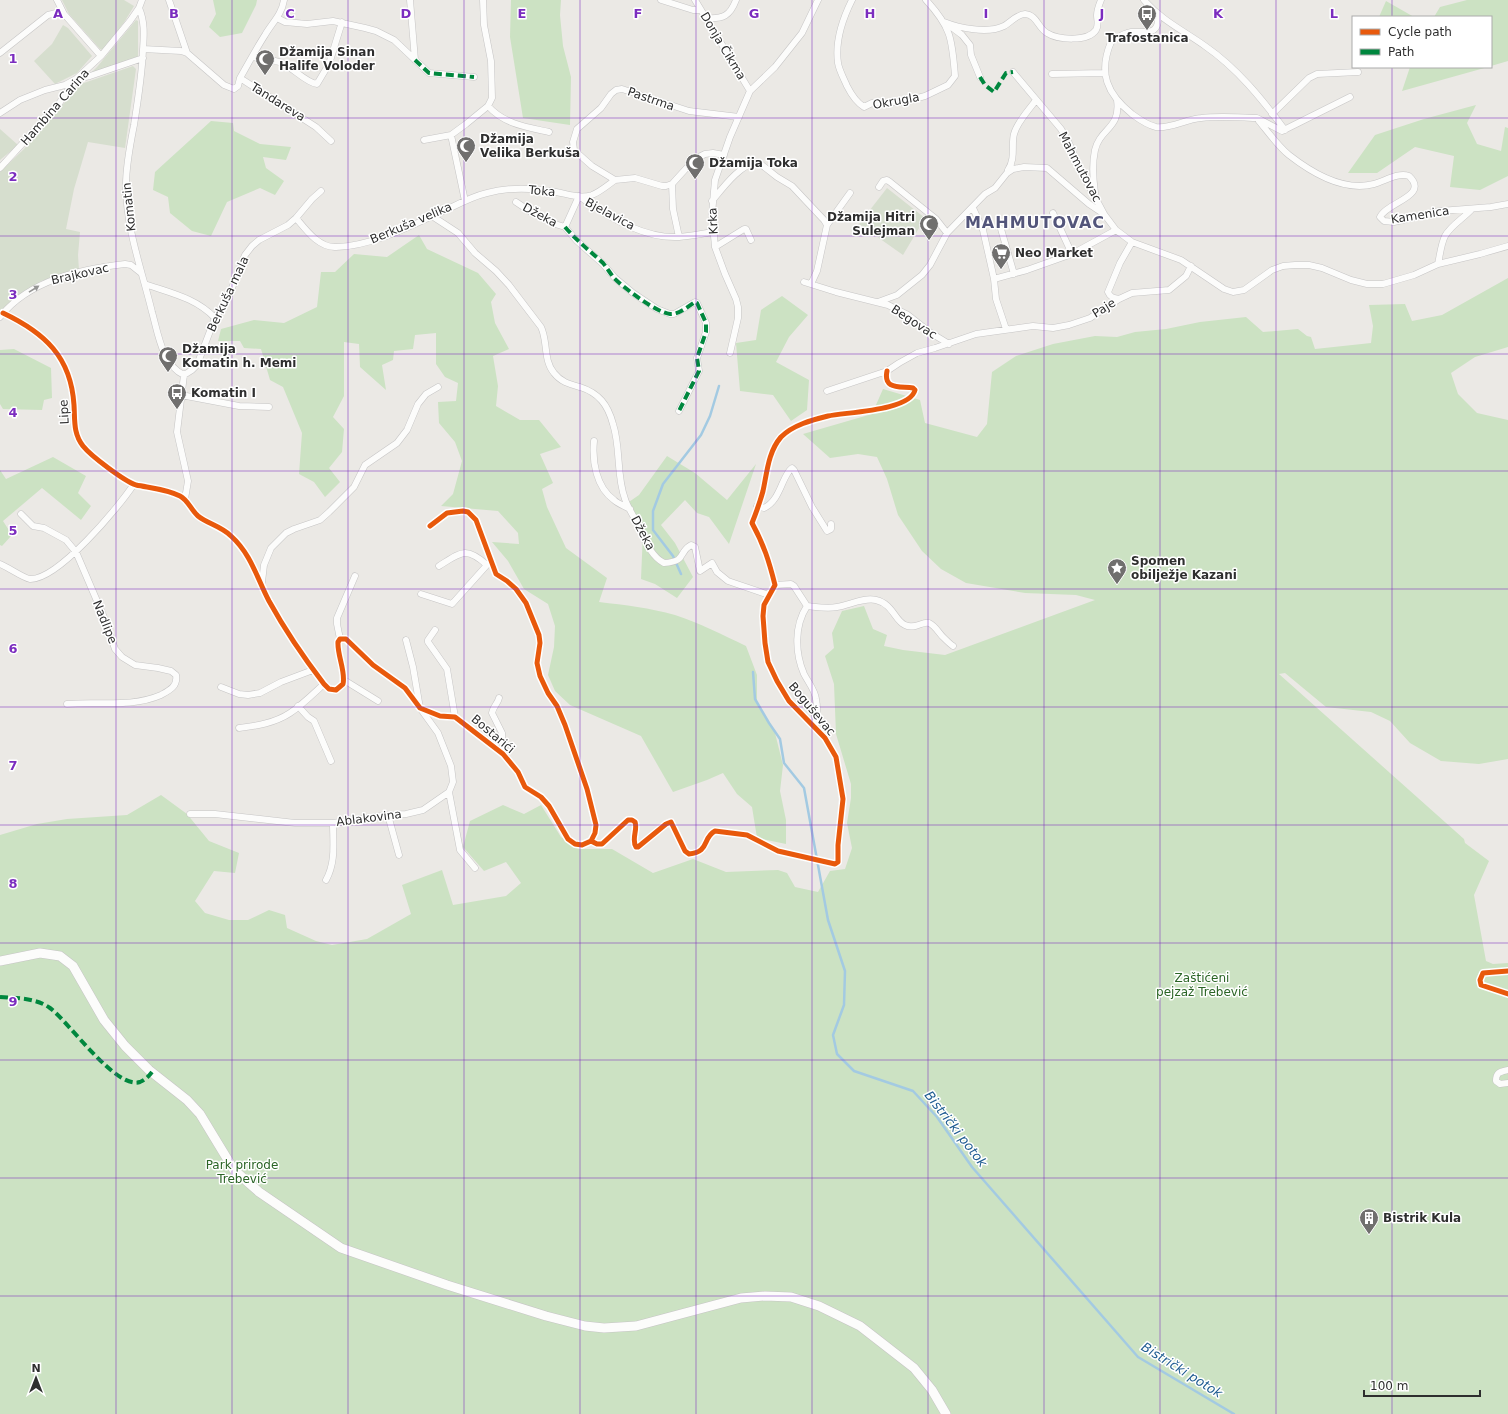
<svg xmlns="http://www.w3.org/2000/svg" width="1508" height="1414" viewBox="0 0 1508 1414" font-family="'DejaVu Sans',sans-serif">
<style>
.green{fill:#cce2c3}
.cemetery{fill:#d6dece}
.lines{fill:none;stroke-linecap:round;stroke-linejoin:round}
.stream{stroke:#a3cae2;stroke-width:2.5}
.minor-casing{stroke:#c6c5c5;stroke-width:7}
.secondary-casing{stroke:#c6c5c5;stroke-width:10}
.minor{stroke:#fcfcfb;stroke-width:6}
.secondary{stroke:#fcfcfb;stroke-width:9}
.quiet{stroke:#00873e;stroke-width:4;stroke-dasharray:8 4;stroke-linecap:butt}
.cycleway-casing{stroke:#fff;stroke-width:8}
.cycleway{stroke:#e8590c;stroke-width:5}
.oneway{fill:#959594}
.grid{fill:none;stroke:#7b2cbf;stroke-width:1;stroke-opacity:0.55}
.labels{text-anchor:middle;dominant-baseline:central;stroke-width:3;stroke-linejoin:round;paint-order:stroke}
.poi-label{font-size:12px;font-weight:bold;fill:#2e2e2e;stroke:#fff;text-anchor:start}
.street-label{font-size:12px;fill:#2e2e2e;stroke:#fff}
.park-label{font-size:12px;fill:#2a6425;stroke:#fff}
.water-label{font-size:13px;font-style:italic;fill:#1f5c91;stroke:#fff}
.district-label{font-size:16px;font-weight:bold;letter-spacing:1px;fill:#53557a;stroke:#fff}
.grid-label{font-size:13px;text-anchor:middle;font-weight:bold;fill:#7b2cbf;stroke:#fff;stroke-width:3;stroke-linejoin:round;paint-order:stroke}
</style>
<rect width="100%" height="100%" fill="#ebe9e5"/>
<!-- green -->
<path class="green" d="M213,0H257L256,5L242,33L220,37L209,27L216,14Z
M511,0H561L560,15L563,46L571,77L570,125L523,118L510,37Z
M1467,0H1508V61L1491,66V17H1434L1440,7Z
M1386,1L1414,17H1379Z
M1410,67H1488L1402,91Z
M1476,105L1467,123L1477,144L1501,151L1505,127L1508,128V176L1480,190L1450,187L1454,156L1415,147L1377,173H1348L1375,135L1424,119Z
M211,121L233,123L234,131L260,144L291,147L286,160L263,157L266,168L284,181L275,195L260,188L227,202L211,236L192,231L170,213L168,197L153,190L155,172Z
M419,235L427,249L478,273L496,294L491,302L495,323L509,349L493,356L498,386L496,406L520,420H539L561,447L540,454L553,483L542,489L547,507L566,548L607,578L599,602C625,605 650,608 675,615C700,623 723,635 746,646L757,675V704L775,733L783,765L780,791L786,820V844L757,838L752,807L737,794L723,773L707,780L673,792L641,736L570,705L555,691L548,675L554,647L555,626L548,604L524,589L508,561L492,542L519,544L518,533L498,511L441,506L453,494L462,461L455,442L439,423L438,402L456,401L458,383L445,377L436,364V333L415,335L413,349L394,351L393,360L382,365L386,390L360,367L359,344L344,342V396L333,417L344,429L342,452L329,468L340,482L325,497L314,482L299,474L302,433L283,387L270,380L261,349L244,348L240,341H218L221,329L254,320L284,323L317,307L321,272H335L354,254L387,257Z
M1508,278V347L1475,357L1451,373L1458,394L1477,413L1508,420V759L1479,764L1441,761L1410,743L1390,721L1371,712L1326,707L1285,673L1279,674L1464,839L1465,843L1489,861L1474,895L1486,961L1493,964L1508,963V1414H0V835L37,824L67,819L127,815L161,795L187,814L209,841L239,853L235,873L214,871L195,901L205,913L229,920H248L269,910L285,915L287,928L316,941L332,945L367,939L411,914L402,885L442,870L453,905L506,896L521,883L506,862L484,871L463,847L470,821L503,805L524,814L541,805L561,837L580,849H612L653,873L693,859L726,872L778,870L787,873L795,887L818,892L830,871L845,869L852,848L847,823L851,798V784L836,734L834,684L825,656L834,648L832,633L842,611L864,606L873,629L887,635L884,646L903,650L945,655L1095,600L1076,595L1025,593L966,583L941,569L922,551L898,515L887,479L877,457L858,454L830,458L803,434L872,414L883,389L920,400L925,423L977,437L987,424L992,372L1016,356L1053,344L1095,336L1117,337L1135,332L1166,329L1200,322L1246,317L1263,332L1298,329L1307,336L1311,337L1315,349L1371,343L1373,326L1369,305L1405,304L1412,321L1442,315Z
M782,296L808,315L789,337L776,362L809,380L807,410L791,421L773,395L740,391L736,343L756,340L761,310Z
M14,349L51,368L52,398L44,400L42,410L3,409L0,404V350Z
M667,456L695,473L727,500L756,464L729,544L709,517L697,513L685,500L661,525L675,543L693,577L677,598L655,584L641,579L643,532L623,506L639,495Z
M53,457L86,476L78,493L91,506L81,520L42,488L3,521L12,535L2,546L0,545V470L6,479Z"/>
<!-- cemetery -->
<path class="cemetery" d="M62,0H124L134,6L125,21L103,50L100,49L69,14Z
M136,20L138,21V59L89,75L97,67Z
M63,25L68,28L92,56L77,73L55,84L34,61L52,44Z
M133,66L136,69L125,148L88,142L74,189L66,229L80,232L78,255L79,270L41,281L0,311V172L24,149L81,84Z
M0,129L18,145L0,160Z
M887,188L925,218L903,255L859,224Z"/>
<g class="lines">
<!-- stream -->
<path class="stream" d="M681,574L673,556L653,530V511L663,484L701,435L710,416L719,386
M753,672L755,699L769,723L780,739L784,763L804,788L828,920L845,971L844,1005L833,1035L837,1054L854,1071L913,1091L937,1117L972,1167L1138,1357L1234,1414"/>
<defs>
<path id="minor" d="M57,0L64,14L101,56
M169,0L187,53
M410,0L415,60
M661,0L693,10H701
M695,0L750,91
M852,0C843,18 835,42 838,63C839,70 844,79 847,86C851,94 856,102 864,107L872,103L903,102L925,96L948,85L955,76C952,40 952,28 926,0
M1144,0C1161,20 1184,31 1205,46C1237,68 1262,99 1285,130
M139,8C145,22 144,35 143,50C142,75 138,100 134,125C130,145 126,165 126,185C126,228 142,271 152,312C158,333 162,365 184,375
M1158,14C1160,37 1146,31 1131,32C1123,33 1117,38 1111,42C1098,73 1107,94 1132,114C1140,120 1147,125 1156,127C1171,129 1186,119 1201,118C1218,116 1236,117 1253,118H1257L1282,131L1350,97
M277,18L285,22L307,24L333,21L365,28L376,31L394,40L429,73L474,77
M707,18C723,19 730,16 736,0
M944,22C959,28 988,34 1004,26C1010,23 1017,14 1025,14C1037,15 1038,28 1047,33C1058,40 1088,42 1096,30C1099,25 1097,20 1097,15C1097,10 1099,5 1101,0
M950,26L962,35L970,45L971,55L980,77
M143,49L181,51L187,53L224,85L234,89L238,86L240,78L316,127L331,141
M0,53L48,15L56,13L64,14
M253,57C263,60 275,59 284,64C294,69 307,83 317,84L329,64L342,22
M1013,72L1061,129L1069,143L1080,169L1104,214L1116,230L1132,242L1181,260L1224,289L1233,292L1244,290L1272,270L1283,266L1295,265H1309L1322,268L1351,280L1367,284H1383L1414,275L1438,264L1480,254L1508,246
M1052,74L1105,73
M240,78C248,64 256,49 265,35C272,23 282,14 284,0
M488,106C504,124 526,127 549,132
M0,113L20,100L45,90L65,85L76,79L90,76L143,58
M1272,114L1309,78L1317,74L1358,72
M1259,121C1268,132 1278,146 1289,155C1312,173 1344,192 1374,184C1385,181 1398,172 1409,176C1430,196 1387,202 1380,217L1384,221L1394,222L1440,211L1491,207L1508,204
M451,135L465,201
M424,140L451,135L466,124L488,106L492,98L491,61L484,25L483,0
M724,155L713,153L705,154L699,157L692,162L672,184L666,186H662L635,178L615,180L592,166L574,150L573,142L577,129L601,108L611,94L616,90L622,89L689,111L739,117
M0,168L58,105L76,79L101,56L130,21L139,8L142,0
M1008,170C1016,158 1011,145 1014,134C1017,122 1029,110 1036,100
M672,184L673,209L679,237
M879,187L883,181L887,180L890,182L936,219L947,233
M1095,193C1093,179 1092,164 1095,150C1100,128 1121,129 1117,100
M712,201C722,189 741,163 758,162L777,177L792,186L824,220L827,225
M516,202L531,212L555,224L565,227L577,241L603,264L615,278L633,293L657,309L670,314H674L695,302L697,303L706,323V332L697,358L699,371L679,411
M973,208L983,230L994,279L996,299L1006,329
M1053,213L1072,254
M432,216L458,233L475,253L496,271L509,285L541,327C548,341 543,360 554,373C561,382 569,384 580,387C599,393 608,405 613,424C621,448 616,475 625,499C628,509 636,519 640,529C646,542 651,556 664,563C688,561 677,553 691,545L695,547L700,571L712,563L717,572L728,581L769,595
M296,218C306,230 319,248 336,247C375,246 416,223 450,208C462,202 474,196 487,193C509,187 534,188 556,192C568,194 580,199 592,195C600,192 608,185 615,180
M565,227L579,196C606,216 644,239 679,237C691,236 702,234 713,232
M1001,229L1014,274
M715,247L744,229H746L751,240
M1438,264C1440,255 1441,244 1445,236C1451,225 1464,218 1472,209
M994,279L1027,270L1072,254L1116,230
M804,282L836,292L888,305L908,315L931,333L949,344
M145,284C171,293 196,298 215,318
M811,284L817,271L827,225L850,193
M1119,299C1113,298 1110,297 1108,292L1120,263L1132,242
M878,302L897,295L922,275L930,265L947,233L985,194L995,188L1007,173L1013,169L1024,167L1047,168L1089,204L1104,214
M3,313C45,333 71,357 74,405C75,420 73,433 83,446C91,456 124,481 136,485C151,488 166,489 180,496C188,500 191,510 198,516C208,524 221,526 231,536C251,554 257,578 269,601C285,630 304,658 324,684L329,689L336,690L343,684C346,672 337,655 338,642L340,639H346L373,665L405,688L420,708L440,716L455,717L503,754L518,772L525,787L541,797L549,806L568,839L575,844L582,845L591,841L595,833L596,825L587,789L565,725L557,706L548,693L540,676L537,663L540,643L539,635L526,603L516,589L507,581L496,574L476,520L468,512L463,511L447,513L430,526
M0,317C29,280 81,269 125,264L131,265L141,273
M730,353L738,318V307L736,299L725,274L715,247L712,214L715,180L730,137L750,91L775,67L802,33L818,0
M184,375L192,370L197,365L215,318L228,298L245,255L252,246L259,240L288,225L296,218L312,199L321,191
M184,375L177,432L188,481L185,499
M827,391L887,371L899,363L917,353L935,348L976,334L1033,326L1053,328L1069,325L1090,318L1119,299L1132,293L1169,290L1186,276L1191,266
M181,395L239,406L269,407
M594,441C592,461 596,487 614,500C618,504 625,506 630,509
M757,506L764,508C781,500 782,475 792,468L794,470L812,507L827,531L831,529V524
M21,514L33,526L44,528L66,540L76,552L103,615L115,649L122,657L135,665L158,668L171,671L176,675C178,686 170,690 161,695C131,708 99,701 67,704
M0,564C8,567 23,578 30,579C58,580 119,507 134,484
M439,566C461,552 466,546 487,565L490,562
M262,582L264,565L271,548L286,533L294,529L320,520L329,512L354,487L365,465L397,443L407,430L418,404L426,394L438,387
M775,585L791,584L794,586L807,606C817,607 827,609 837,607C850,605 864,597 876,600C893,604 895,621 905,625C915,630 922,621 929,623C936,626 939,634 944,638C947,641 950,644 953,646
M421,594L452,604L487,565
M807,606C794,626 795,653 804,674C808,682 815,690 816,699C818,709 817,718 815,727
M435,630L428,640V642L447,669L455,717
M340,639L337,624V618L355,576
M344,680L378,701
M221,687L239,694L248,695L260,693L281,682L313,670
M499,698C498,703 493,707 492,713L502,733L503,754
M298,706L308,717L314,721L331,761
M239,728C256,726 275,723 290,713C302,705 313,694 324,684
M449,792L460,850L475,868
M190,814H215L295,823H333L388,815L406,814L423,810L449,792L453,782L451,766L438,733L420,708L413,667L406,640
M388,815L399,855
M591,841L597,844H602L628,820H632L635,822C638,830 631,839 636,847H638L666,824L671,822L685,851L689,854C710,852 702,838 715,831L747,835L778,851L835,864L838,862V845L843,799L836,757L825,738L789,701L777,681L768,662L765,643L763,616L764,605L775,585C769,561 764,545 752,523C756,513 760,502 763,491C767,473 768,452 781,437C793,425 812,420 828,416C846,412 910,411 915,390L913,388C900,386 883,390 887,371
M326,880C336,862 333,843 333,823
M1508,971L1483,973L1480,980L1481,985L1508,994
M1508,1070C1500,1072 1496,1072 1496,1081L1500,1084L1508,1083"/>
<path id="secondary" d="M0,961L40,953L60,956L73,966L104,1020L125,1046L149,1070L187,1100L200,1114L234,1170L259,1192L341,1248L447,1285L546,1316L585,1326L604,1328L636,1326L741,1298L765,1296L791,1297L819,1306L860,1326L914,1368L932,1390L946,1414"/>
</defs>
<!-- minor casing -->
<use href="#minor" class="minor-casing"/>
<!-- secondary casing -->
<use href="#secondary" class="secondary-casing"/>
<!-- minor -->
<use href="#minor" class="minor"/>
<!-- secondary -->
<use href="#secondary" class="secondary"/>
<!-- quiet -->
<path class="quiet" d="M415,60L429,73L474,77
M980,77L985,85L994,92L1006,73L1013,72
M565,227C577,241 590,251 603,263C607,268 610,273 614,278C624,288 657,313 670,314C678,315 689,306 695,302L697,303L706,323V332L697,358L699,371L679,411
M0,997C17,998 36,998 50,1008C69,1022 116,1090 140,1082C145,1080 149,1076 152,1072"/>
<defs>
<path id="cycleway" d="M3,313C45,333 71,357 74,405C75,420 73,433 83,446C91,456 124,481 136,485C151,488 166,489 180,496C188,500 191,510 198,516C208,524 221,526 231,536C251,554 257,578 269,601C285,630 304,658 324,684L329,689L336,690L343,684C346,672 337,655 338,642L340,639H346L373,665L405,688L420,708L440,716L455,717L503,754L518,772L525,787L541,797L549,806L568,839L575,844L582,845L591,841L595,833L596,825L587,789L565,725L557,706L548,693L540,676L537,663L540,643L539,635L526,603L516,589L507,581L496,574L476,520L468,512L463,511L447,513L430,526
M591,841L597,844H602L628,820H632L635,822C638,830 631,839 636,847H638L666,824L671,822L685,851L689,854C710,852 702,838 715,831L747,835L778,851L835,864L838,862V845L843,799L836,757L825,738L789,701L777,681L768,662L765,643L763,616L764,605L775,585C769,561 764,545 752,523C756,513 760,502 763,491C767,473 768,452 781,437C793,425 812,420 828,416C846,412 910,411 915,390L913,388C900,386 883,390 887,371
M1508,971L1483,973L1480,980L1481,985L1508,994"/>
</defs>
<!-- cycleway casing -->
<use href="#cycleway" class="cycleway-casing"/>
<!-- cycleway -->
<use href="#cycleway" class="cycleway"/>
</g>
<!-- one-way arrows -->
<defs><path id="oneway-solid" d="M-6-.8H1V-3.2L6.5 0L1 3.2V.8H-6Z"/></defs>
<use class="oneway" href="#oneway-solid" transform="translate(34 289) rotate(-32)"/>
<!-- grid -->
<path class="grid" d="M116,0V1414M232,0V1414M348,0V1414M464,0V1414M580,0V1414M696,0V1414M812,0V1414M928,0V1414M1044,0V1414M1160,0V1414M1276,0V1414M1392,0V17M1392,67V1414M0,118H1508M0,236H1508M0,354H1508M0,471H1508M0,589H1508M0,707H1508M0,825H1508M0,943H1508M0,1060H1508M0,1178H1508M0,1296H1508"/>
<!-- icons -->
<defs>
<symbol id="bus-pin" viewBox="-11 -11 22 30"><path d="M0 17L-7.5 6A9.5 9.5 0 1 1 7.5 6Z" fill="#706f6e" stroke="#fff"/><path d="M-5-6H5V4H4V6H2V4H-2V6H-4V4H-5ZM-3.5-4V0h7V-4ZM-3.5 1.2v1.5H-2V1.2ZM2 1.2v1.5H3.5V1.2Z" fill="#fff"/></symbol>
<symbol id="mosque-pin" viewBox="-11 -11 22 30"><path d="M0 17L-7.5 6A9.5 9.5 0 1 1 7.5 6Z" fill="#706f6e" stroke="#fff"/><path d="M3.5-4.9A6 6 0 1 0 3.5 4.9A5 5 0 1 1 3.5-4.9Z" fill="#fff"/></symbol>
<symbol id="supermarket-pin" viewBox="-11 -11 22 30"><path d="M0 17L-7.5 6A9.5 9.5 0 1 1 7.5 6Z" fill="#706f6e" stroke="#fff"/><path d="M-6-5.5h2.5l.6 2H6L4.5 2H-2.5L-4.4-4H-6ZM-1.5 3.2a1.3 1.3 0 1 0 .1 0ZM3 3.2a1.3 1.3 0 1 0 .1 0Z" fill="#fff"/></symbol>
<symbol id="sight-pin" viewBox="-11 -11 22 30"><path d="M0 17L-7.5 6A9.5 9.5 0 1 1 7.5 6Z" fill="#706f6e" stroke="#fff"/><path d="M0-6L1.8-2.2L6-1.7L2.9 1.2L3.7 5.4L0 3.3L-3.7 5.4L-2.9 1.2L-6-1.7L-1.8-2.2Z" fill="#fff"/></symbol>
<symbol id="building-pin" viewBox="-11 -11 22 30"><path d="M0 17L-7.5 6A9.5 9.5 0 1 1 7.5 6Z" fill="#706f6e" stroke="#fff"/><path d="M-4-6H4V6H1V3H-1V6H-4ZM-2.5-4.3h1.7v1.8h-1.7ZM.8-4.3h1.7v1.8H.8ZM-2.5-1h1.7V.8h-1.7ZM.8-1h1.7V.8H.8Z" fill="#fff"/></symbol>
</defs>
<g fill-rule="evenodd">
<use href="#bus-pin" x="1136" y="3" width="22" height="30"/>
<use href="#mosque-pin" x="254" y="48" width="22" height="30"/>
<use href="#mosque-pin" x="455" y="135" width="22" height="30"/>
<use href="#mosque-pin" x="684" y="152" width="22" height="30"/>
<use href="#mosque-pin" x="918" y="213" width="22" height="30"/>
<use href="#supermarket-pin" x="990" y="242" width="22" height="30"/>
<use href="#mosque-pin" x="157" y="345" width="22" height="30"/>
<use href="#bus-pin" x="166" y="382" width="22" height="30"/>
<use href="#sight-pin" x="1106" y="557" width="22" height="30"/>
<use href="#building-pin" x="1358" y="1207" width="22" height="30"/>
</g>
<g class="labels">
<!-- poi labels -->
<g class="poi-label">
<text x="1147" y="38" text-anchor="middle">Trafostanica</text>
<text x="279" y="52">Džamija Sinan<tspan x="279" dy="14">Halife Voloder</tspan></text>
<text x="480" y="139">Džamija<tspan x="480" dy="14">Velika Berkuša</tspan></text>
<text x="709" y="163">Džamija Toka</text>
<text x="915" y="217" text-anchor="end">Džamija Hitri<tspan x="915" dy="14">Sulejman</tspan></text>
<text x="1015" y="253">Neo Market</text>
<text x="182" y="349">Džamija<tspan x="182" dy="14">Komatin h. Memi</tspan></text>
<text x="191" y="393">Komatin I</text>
<text x="1131" y="561">Spomen<tspan x="1131" dy="14">obilježje Kazani</tspan></text>
<text x="1383" y="1218">Bistrik Kula</text>
</g>
<!-- street labels -->
<g class="street-label">
<text transform="translate(723 46) rotate(59)">Donja Čikma</text>
<text transform="translate(651 99) rotate(19)">Pastrma</text>
<text transform="translate(896 101) rotate(-10)">Okrugla</text>
<text transform="translate(278 102) rotate(32)">Tandareva</text>
<text transform="translate(55 107) rotate(-49)">Hambina Carina</text>
<text transform="translate(1080 167) rotate(62)">Mahmutovac</text>
<text transform="translate(542 191) rotate(5)">Toka</text>
<text transform="translate(129 207) rotate(-96)">Komatin</text>
<text transform="translate(610 214) rotate(28)">Bjelavica</text>
<text transform="translate(540 215) rotate(28)">Džeka</text>
<text transform="translate(1420 215) rotate(-9)">Kamenica</text>
<text transform="translate(713 221) rotate(-93)">Krka</text>
<text transform="translate(411 223) rotate(-23)">Berkuša velika</text>
<text transform="translate(80 274) rotate(-13)">Brajkovac</text>
<text transform="translate(228 294) rotate(-65)">Berkuša mala</text>
<text transform="translate(1104 308) rotate(-32)">Paje</text>
<text transform="translate(914 322) rotate(33)">Begovac</text>
<text transform="translate(64 412) rotate(-93)">Lipe</text>
<text transform="translate(643 533) rotate(62)">Džeka</text>
<text transform="translate(105 622) rotate(68)">Nadlipe</text>
<text transform="translate(812 709) rotate(50)">Boguševac</text>
<text transform="translate(493 734) rotate(40)">Bostarići</text>
<text transform="translate(369 818) rotate(-7)">Ablakovina</text>
</g>
<!-- park labels -->
<g class="park-label">
<text x="1202" y="978">Zaštićeni<tspan x="1202" dy="14">pejzaž Trebević</tspan></text>
<text x="242" y="1165">Park prirode<tspan x="242" dy="14">Trebević</tspan></text>
</g>
<!-- water labels -->
<g class="water-label">
<text transform="translate(956 1129) rotate(52)">Bistrički potok</text>
<text transform="translate(1182 1370) rotate(32)">Bistrički potok</text>
</g>
<!-- district labels -->
<g class="district-label">
<text x="1035" y="222">MAHMUTOVAC</text>
</g>
</g>
<g class="grid-label">
<text x="58" y="18">A</text>
<text x="174" y="18">B</text>
<text x="290" y="18">C</text>
<text x="406" y="18">D</text>
<text x="522" y="18">E</text>
<text x="638" y="18">F</text>
<text x="754" y="18">G</text>
<text x="870" y="18">H</text>
<text x="986" y="18">I</text>
<text x="1102" y="18">J</text>
<text x="1218" y="18">K</text>
<text x="1334" y="18">L</text>
<text x="13" y="63">1</text>
<text x="13" y="181">2</text>
<text x="13" y="299">3</text>
<text x="13" y="417">4</text>
<text x="13" y="535">5</text>
<text x="13" y="653">6</text>
<text x="13" y="770">7</text>
<text x="13" y="888">8</text>
<text x="13" y="1006">9</text>
</g>
<!-- legend -->
<rect x="1352" y="16" width="140" height="52" fill="#ffffff" stroke="#ababab"/>
<rect x="1360" y="29" width="20" height="6" fill="#e8590c" stroke="#ababab"/>
<text x="1388" y="36" font-size="12" fill="#2e2e2e">Cycle path</text>
<rect x="1360" y="49" width="20" height="6" fill="#00873e" stroke="#ababab"/>
<text x="1388" y="56" font-size="12" fill="#2e2e2e">Path</text>
<!-- north arrow -->
<g transform="translate(36 1378)" stroke="#ffffff" stroke-width="3" paint-order="stroke">
<path d="M0-3L7 15L0 10L-7 15Z" fill="#2e2e2e"/>
<text y="-6" font-size="11" font-weight="bold" text-anchor="middle" fill="#2e2e2e">N</text>
</g>
<!-- scale -->
<path d="M1364 1390v6h116v-6" fill="none" stroke="#2e2e2e" stroke-width="2"/>
<text x="1370" y="1390" font-size="12" fill="#2e2e2e" stroke="#ffffff" stroke-width="3" paint-order="stroke">100 m</text>
</svg>
